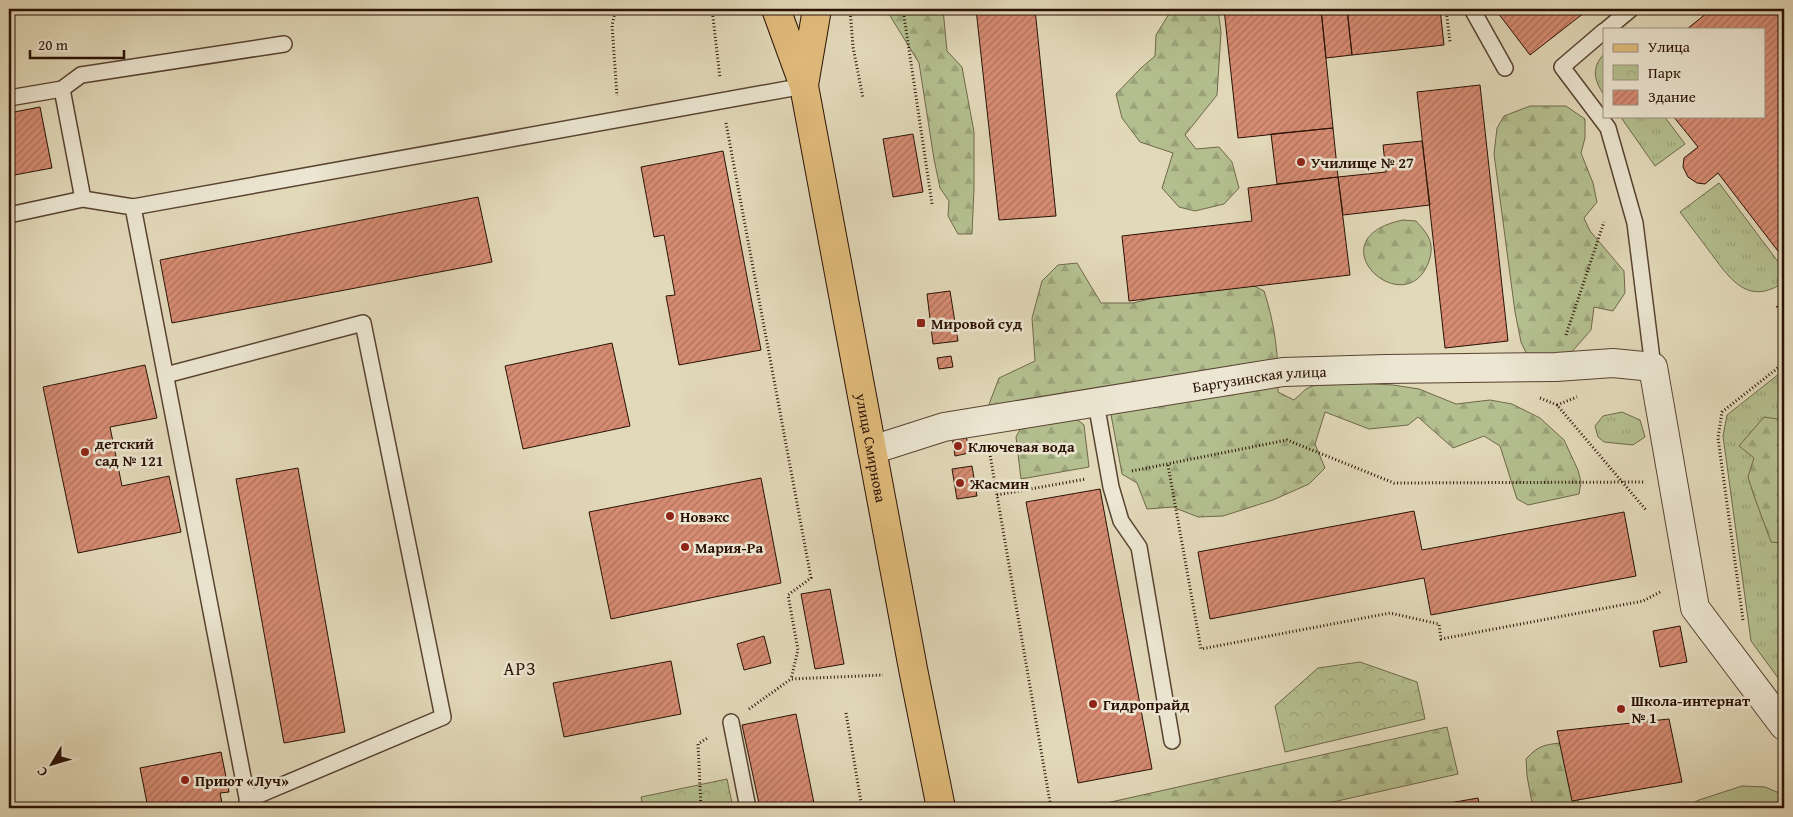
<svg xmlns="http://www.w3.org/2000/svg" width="1793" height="817" viewBox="0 0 1793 817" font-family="'Gentium Book Plus',serif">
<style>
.grass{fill:url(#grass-tufts);stroke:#6f684a}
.forest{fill:url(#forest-firs);stroke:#6f684a}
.park{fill:url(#park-crowns);stroke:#6f684a}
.pitch{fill:#b4bf8f;stroke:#6f684a}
.building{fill:url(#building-hatch);stroke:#2a1104}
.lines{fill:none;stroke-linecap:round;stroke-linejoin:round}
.lane-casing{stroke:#584331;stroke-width:18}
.street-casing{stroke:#584331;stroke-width:30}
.primary-casing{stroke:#2a1104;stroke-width:30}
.path{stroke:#2a1104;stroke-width:3;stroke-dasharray:1 2.5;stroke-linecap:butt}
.lane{stroke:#ece6d2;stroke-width:15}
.street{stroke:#ece6d2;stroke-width:28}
.primary{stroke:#e1bc7c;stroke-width:28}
.poi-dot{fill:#8f2418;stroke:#ece6d2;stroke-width:2}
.labels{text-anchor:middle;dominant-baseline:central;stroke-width:5;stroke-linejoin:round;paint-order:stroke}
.poi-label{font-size:15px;font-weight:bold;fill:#2a1104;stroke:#ece6d2;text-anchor:start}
.street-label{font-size:15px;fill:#2a1104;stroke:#ece6d2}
.quarter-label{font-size:18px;letter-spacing:1px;fill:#2a1104;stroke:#ece6d2}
</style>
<defs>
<pattern id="grass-tufts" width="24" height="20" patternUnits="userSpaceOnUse" patternTransform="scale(1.25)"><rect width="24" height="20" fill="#b4bf8f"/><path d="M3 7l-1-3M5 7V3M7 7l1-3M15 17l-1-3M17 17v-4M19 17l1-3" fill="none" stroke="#9ba37a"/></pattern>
<pattern id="forest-firs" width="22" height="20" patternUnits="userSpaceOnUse" patternTransform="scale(1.25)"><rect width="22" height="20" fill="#b4bf8f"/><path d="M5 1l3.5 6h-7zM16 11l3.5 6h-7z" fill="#9ba37a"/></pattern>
<pattern id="park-crowns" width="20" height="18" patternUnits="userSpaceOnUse" patternTransform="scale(1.25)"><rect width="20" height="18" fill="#b4bf8f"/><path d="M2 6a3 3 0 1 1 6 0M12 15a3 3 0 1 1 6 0" fill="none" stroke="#9ba37a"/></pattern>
<pattern id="building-hatch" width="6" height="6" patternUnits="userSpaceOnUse" patternTransform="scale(1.25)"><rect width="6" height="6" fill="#d68c73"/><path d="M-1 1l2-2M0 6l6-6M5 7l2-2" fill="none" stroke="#ae715c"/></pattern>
</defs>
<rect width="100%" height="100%" fill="#e2d9b9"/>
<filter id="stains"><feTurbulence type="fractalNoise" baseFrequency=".004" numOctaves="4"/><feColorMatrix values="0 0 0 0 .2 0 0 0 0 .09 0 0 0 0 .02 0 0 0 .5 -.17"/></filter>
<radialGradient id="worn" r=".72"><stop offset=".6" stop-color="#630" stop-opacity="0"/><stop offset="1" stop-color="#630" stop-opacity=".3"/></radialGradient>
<!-- grass -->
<path class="grass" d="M1604,54V95C1594,80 1591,68 1604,54Z
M1620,116H1664L1685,144L1655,166Z
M1719,183L1779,263L1784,260V282C1748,307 1730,279 1710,252C1700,239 1690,225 1680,212Z
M1784,370V686L1751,641L1723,436L1727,415Z
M1622,412L1640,420L1645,437L1633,445L1604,442L1598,437L1595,426L1603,416Z"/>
<!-- forest -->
<path class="forest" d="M883,9H943L947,51L962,67L974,132V188L972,234H958L948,216L949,201L940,188L934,159L919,63L889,14Z
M1172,9H1218L1221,32L1217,95L1185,135L1196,149L1219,147L1232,162L1239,188L1224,204L1195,211L1179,207L1162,188L1173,153L1140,142L1122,118L1116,94L1141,68L1155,56L1156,35Z
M1530,106H1566L1585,119V138L1581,153L1593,183L1597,202L1584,218L1590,231L1624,271L1625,293L1613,311L1594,307L1591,330L1569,355L1529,359L1521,342L1515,312L1494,154L1497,128L1504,116Z
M1403,220L1416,221C1428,234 1435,243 1429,261C1406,326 1311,239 1403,220Z
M1077,263L1101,303H1133L1179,292L1250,284L1264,291C1275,324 1279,357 1278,392L1294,400L1306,389L1324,381L1393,385L1419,389L1456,404L1490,400L1512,404L1540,418L1564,440L1578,470L1581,482L1579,494L1528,505L1517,499L1500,446L1484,436L1453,448L1418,417L1408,425L1369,429L1325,412L1315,444L1325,468L1309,484L1273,500L1223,516L1198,517L1173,507L1147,509L1137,483L1122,474L1107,393L988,407L999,378L1035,361L1032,318L1042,281L1058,265Z
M1070,414L1084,425L1089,467L1021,479L1016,437L1024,422Z
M1764,417L1784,420V486L1782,496L1784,528L1780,543L1771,542L1754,496L1748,477L1754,458L1739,446Z
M1447,727L1458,774L1306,808H1084Z
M1560,743L1573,789L1581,808H1533L1527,776L1526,759C1538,746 1543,745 1560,743Z"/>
<!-- park -->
<path class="park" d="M1360,662L1417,682L1425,719L1285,752L1275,706L1318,668Z
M727,779L733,808H643L641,797Z"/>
<!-- pitch -->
<path class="pitch" d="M1742,786L1765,787L1784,795V808H1682L1699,800Z"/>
<!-- building -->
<path class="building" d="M976,9H1035L1056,216L999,220Z
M1224,9H1321L1333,128L1238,138Z
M1321,9H1347L1352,55L1326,58Z
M1347,9H1440L1444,45L1352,55Z
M1495,9H1589L1530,55Z
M1712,9H1784V252L1781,255L1718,173L1705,184L1697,183L1688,177L1683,167L1684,158L1698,147L1673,116H1764V29H1687Z
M1480,85L1508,341L1445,348L1417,92Z
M40,107L52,168L9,176V113Z
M1333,128L1338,177L1277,184L1271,134Z
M913,134L923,192L893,197L883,139Z
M1422,141L1430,205L1343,215L1338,177L1386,172L1383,145Z
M723,151L761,350L679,365L666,296L675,295L664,235L654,237L641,167Z
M1338,177L1350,275L1129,301L1122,236L1252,221L1248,188Z
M478,197L492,262L172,323L160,260Z
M950,291L958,341L933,344L927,294Z
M612,343L630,426L523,449L505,366Z
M951,356L953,367L939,369L937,358Z
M145,365L157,418L110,427L122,486L169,476L181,532L78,553L43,387Z
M966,434L969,453L955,456L952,436Z
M972,466L977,496L957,499L952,469Z
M298,468L345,732L284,743L236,479Z
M761,478L781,583L611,619L589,512Z
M1100,489L1152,769L1078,783L1026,502Z
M1414,511L1422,550L1624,512L1636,576L1431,615L1424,578L1210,619L1198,552Z
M830,589L844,664L815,669L801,594Z
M1680,626L1687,662L1660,667L1653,631Z
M764,636L771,663L744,670L737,644Z
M671,661L681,714L564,737L553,683Z
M796,714L815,808H760L742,725Z
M1669,719L1682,782L1572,801L1557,731Z
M221,752L229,792L220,793L223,808H148L140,768Z
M1478,798L1480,808H1421Z"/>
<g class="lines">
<defs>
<path id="lane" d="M1472,9L1505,68
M1607,29L1631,9
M1604,31L1562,67L1608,128L1635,223L1653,367
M62,89L81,75L284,44
M9,98L62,89L83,199
M133,207L249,808
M9,215L83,199L133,207L804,86
M166,375L363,323L443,717L247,800
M1096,403L1111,487L1121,521L1139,547L1172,741
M731,722L748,808"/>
<g id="street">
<path id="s1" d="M872,450L944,427L1283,372L1385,369L1556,367L1613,363L1653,367L1695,608L1784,726"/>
</g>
<g id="primary">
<path id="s2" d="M776,9L804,86L914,674L941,808"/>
<path d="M804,85L817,9"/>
</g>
</defs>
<!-- lane casing -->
<use href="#lane" class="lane-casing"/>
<!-- street casing -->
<use href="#street" class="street-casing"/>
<!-- primary casing -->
<use href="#primary" class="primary-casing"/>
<!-- path -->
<path class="path" d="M616,9L612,25L617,96
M712,9L720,78
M850,9L853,47L863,98
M903,9L932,204
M1446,9L1450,42
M726,123L811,578L788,595L798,650L791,679
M1777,306L1784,316
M1566,335L1604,222
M1540,398L1557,405L1646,510
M1557,405L1577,397
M989,449L1051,808
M1168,465L1201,649L1390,613L1439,624L1441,639L1643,601L1662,591
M1132,471L1287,440L1394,483L1644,482
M997,495L1086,479
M1743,620L1718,438L1722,412L1784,363
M749,709L791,679L883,675
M846,713L862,808
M701,808L698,744L709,737"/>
<!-- lane -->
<use href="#lane" class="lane"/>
<!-- street -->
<use href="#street" class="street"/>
<!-- primary -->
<use href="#primary" class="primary"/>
</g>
<!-- markers -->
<g class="poi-dot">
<circle cx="1301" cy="162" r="5"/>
<rect x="916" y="318" width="10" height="10" rx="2.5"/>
<circle cx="958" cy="446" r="5"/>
<circle cx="85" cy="452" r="5"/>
<circle cx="960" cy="483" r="5"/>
<circle cx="670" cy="516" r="5"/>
<circle cx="685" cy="547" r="5"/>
<circle cx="1093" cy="704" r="5"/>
<circle cx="1621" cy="709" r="5"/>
<circle cx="185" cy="780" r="5"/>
</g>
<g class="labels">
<!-- poi labels -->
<g class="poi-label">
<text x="1311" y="162">Училище № 27</text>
<text x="931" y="323">Мировой суд</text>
<text x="95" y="443">детский<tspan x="95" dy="17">сад № 121</tspan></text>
<text x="968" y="446">Ключевая вода</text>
<text x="970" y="483">Жасмин</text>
<text x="680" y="516">Новэкс</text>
<text x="695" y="547">Мария-Ра</text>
<text x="1631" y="700">Школа-интернат<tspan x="1631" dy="17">№ 1</tspan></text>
<text x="1103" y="704">Гидропрайд</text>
<text x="195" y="780">Приют «Луч»</text>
</g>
<!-- street labels -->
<g class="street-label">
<text stroke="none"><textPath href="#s1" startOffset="395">Баргузинская улица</textPath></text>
<text stroke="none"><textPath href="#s2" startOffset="450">улица Смирнова</textPath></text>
</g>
<!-- quarter labels -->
<g class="quarter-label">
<text x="520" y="668">АРЗ</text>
</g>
</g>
<!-- margin -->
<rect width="1793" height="817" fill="none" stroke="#e2d9b9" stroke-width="30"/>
<rect x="10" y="10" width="1773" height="797" fill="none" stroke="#2a1104" stroke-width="2.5"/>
<rect x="15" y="15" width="1763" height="787" fill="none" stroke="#2a1104"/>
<!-- legend -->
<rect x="1603" y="28" width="162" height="90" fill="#ece6d2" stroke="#9e9180"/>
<rect x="1613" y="44" width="25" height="8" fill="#e1bc7c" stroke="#9e9180"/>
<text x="1648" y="52" font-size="15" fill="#2a1104">Улица</text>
<rect x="1613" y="65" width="25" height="15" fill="url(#park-crowns)" stroke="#9e9180"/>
<text x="1648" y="78" font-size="15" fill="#2a1104">Парк</text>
<rect x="1613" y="90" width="25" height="15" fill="url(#building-hatch)" stroke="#9e9180"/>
<text x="1648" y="102" font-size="15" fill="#2a1104">Здание</text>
<!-- north arrow -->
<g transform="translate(52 764) rotate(232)" stroke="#ece6d2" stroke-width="4" paint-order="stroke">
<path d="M0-4L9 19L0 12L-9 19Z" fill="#2a1104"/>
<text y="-8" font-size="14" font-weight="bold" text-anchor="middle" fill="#2a1104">С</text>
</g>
<!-- scale -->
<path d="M30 50v8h94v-8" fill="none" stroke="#2a1104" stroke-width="2.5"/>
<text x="38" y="50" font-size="15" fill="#2a1104" stroke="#ece6d2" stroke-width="4" paint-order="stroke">20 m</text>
<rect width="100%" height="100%" filter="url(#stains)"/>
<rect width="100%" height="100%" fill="url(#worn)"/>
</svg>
